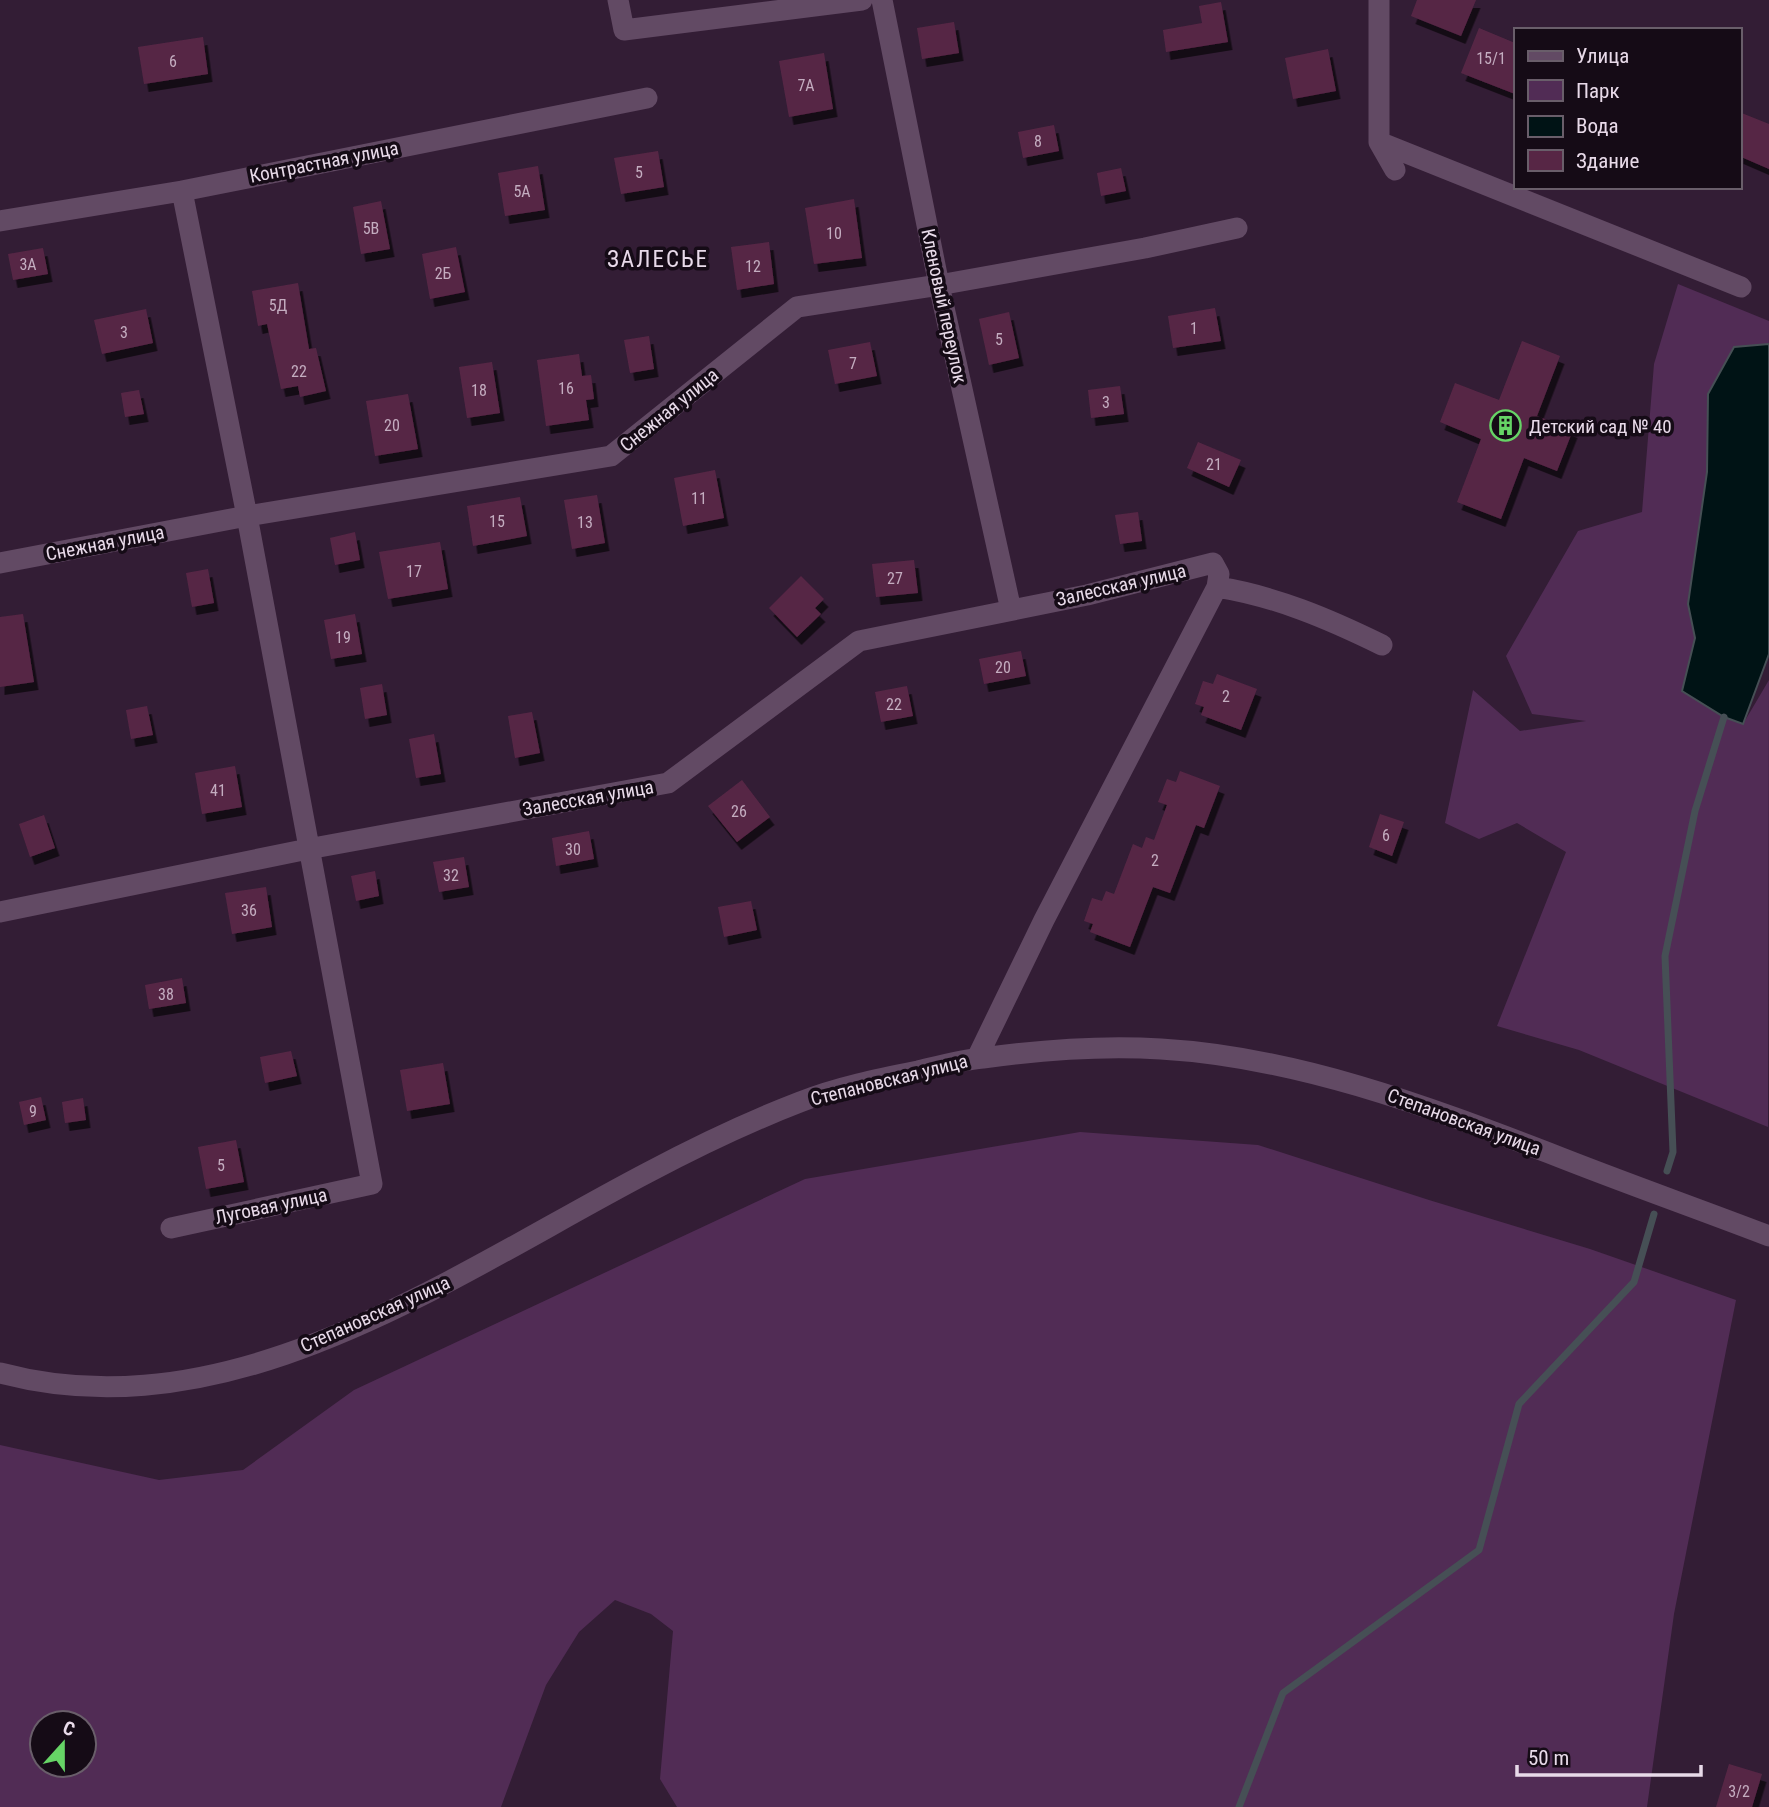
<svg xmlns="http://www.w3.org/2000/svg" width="1769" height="1807" viewBox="0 0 1769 1807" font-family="'Roboto Condensed',sans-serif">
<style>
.green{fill:#512c55;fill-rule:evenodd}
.water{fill:#001315;stroke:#464f55;stroke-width:2}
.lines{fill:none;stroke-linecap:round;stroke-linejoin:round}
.stream{stroke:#464f55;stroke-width:7}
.building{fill:#572645;filter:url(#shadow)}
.minor{stroke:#624a64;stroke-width:21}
.labels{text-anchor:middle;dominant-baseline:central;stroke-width:7;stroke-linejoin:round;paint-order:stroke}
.number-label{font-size:16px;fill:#c4adc0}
.street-label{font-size:19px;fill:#e8dae9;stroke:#150b16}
.poi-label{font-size:19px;fill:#e8dae9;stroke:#150b16;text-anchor:start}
.quarter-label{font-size:23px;letter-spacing:2px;fill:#e8dae9;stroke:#150b16}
</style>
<defs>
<filter id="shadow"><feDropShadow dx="4.5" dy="8" stdDeviation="0" flood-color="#0009"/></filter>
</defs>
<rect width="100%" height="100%" fill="#331d35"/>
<!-- green -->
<path class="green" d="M1678,284L1769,321V344L1734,347L1708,394L1707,472L1688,604L1695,638L1682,691L1743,724L1769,680L1768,1127L1579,1050L1497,1026L1566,852L1517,823L1479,839L1445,823L1473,690L1520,731L1586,721L1532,714L1506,656L1578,531L1642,512L1654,364Z
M1080,1132L1258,1145L1429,1200L1590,1249L1736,1300L1674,1614L1647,1807H677L660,1779L673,1631L651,1614L615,1600L579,1632L546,1685L501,1807H0V1445L159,1480L243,1470L354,1390L805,1179ZM84,1723V1765H42V1723Z"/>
<!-- water -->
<path class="water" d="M1769,344V654L1743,724L1724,717L1682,691L1695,638L1688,604L1707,472L1708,394L1734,347Z"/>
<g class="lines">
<!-- stream -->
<path class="stream" d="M1667,1171L1673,1152L1665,956L1695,811L1724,717
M1239,1807L1283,1693L1479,1550L1519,1404L1634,1282L1654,1214"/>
</g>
<!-- building -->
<path class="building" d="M1417,0H1476L1461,36L1411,16Z
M1221,2L1228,42L1166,52L1163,30L1202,23L1199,6Z
M954,22L959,53L922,59L917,28Z
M1479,28L1515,43V94L1461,73Z
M203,37L208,74L144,84L138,47Z
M1328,49L1336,91L1293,99L1285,58Z
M824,53L833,109L789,117L779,61Z
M1739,112L1769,124V169L1739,156Z
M1054,125L1059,151L1023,158L1018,132Z
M658,151L664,187L621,194L614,158Z
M538,166L545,210L505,216L498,173Z
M1121,168L1126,191L1101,196L1097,173Z
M854,199L862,258L814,264L805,208Z
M381,201L390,249L361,254L353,207Z
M769,242L774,284L737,290L731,247Z
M456,247L465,292L430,299L422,254Z
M43,248L48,274L13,280L8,254Z
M298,283L309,349L316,348L326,391L300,397L298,386L281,389L267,324L258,326L252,291Z
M1215,308L1221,341L1173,348L1168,316Z
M146,309L153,343L102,354L94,320Z
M1009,312L1019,358L989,365L979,319Z
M649,336L654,369L630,373L624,340Z
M1522,341L1560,356L1537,416L1573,430L1557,471L1524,458L1501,519L1457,502L1481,439L1440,422L1455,383L1499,400Z
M870,342L877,376L835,384L828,350Z
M579,354L582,376L591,375L594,399L586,400L589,420L546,426L537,360Z
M492,362L500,413L467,418L459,367Z
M1120,386L1124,414L1091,418L1088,390Z
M139,390L144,414L125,417L121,393Z
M408,394L418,449L375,456L366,401Z
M1198,442L1241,460L1229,487L1187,468Z
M715,470L724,518L683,526L674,478Z
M597,495L605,543L572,549L564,500Z
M520,497L527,536L473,546L467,506Z
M1138,512L1142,541L1120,544L1115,515Z
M355,532L360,560L335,565L330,538Z
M440,542L448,589L388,599L379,552Z
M914,560L918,593L876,597L872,564Z
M208,569L214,603L192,607L186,573Z
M801,576L824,599L815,608L821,614L797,637L769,608Z
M23,614L34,682L0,687V617Z
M355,614L362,654L331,659L324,620Z
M1021,651L1026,676L984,684L979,659Z
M1217,674L1257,689L1241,730L1201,715L1204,707L1195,704L1203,681L1213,684Z
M382,684L387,715L365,719L360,688Z
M907,686L913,716L881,722L875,692Z
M147,706L153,735L131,739L126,710Z
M532,712L540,753L515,758L508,716Z
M434,734L441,774L416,778L409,739Z
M235,766L242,807L202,814L195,773Z
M1180,771L1220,786L1204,828L1196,825L1170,893L1153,887L1130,947L1090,932L1093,924L1084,921L1092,898L1102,901L1106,891L1114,894L1133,844L1142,848L1146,837L1154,840L1167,805L1158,802L1167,779L1176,782Z
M742,780L770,817L737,842L708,806Z
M1380,814L1404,822L1392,856L1369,847Z
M44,815L55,848L30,857L19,824Z
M589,831L594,859L556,866L552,838Z
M464,857L469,887L439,892L433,862Z
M375,871L379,896L356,901L351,876Z
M266,887L272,927L232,934L225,893Z
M751,901L757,930L724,937L718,907Z
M182,978L186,1003L149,1009L145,985Z
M291,1051L297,1076L265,1083L260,1057Z
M443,1063L450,1104L407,1111L400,1070Z
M41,1097L46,1120L24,1125L19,1102Z
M83,1098L86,1120L65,1123L62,1102Z
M236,1140L244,1182L206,1189L198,1147Z
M1729,1764L1762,1774L1752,1807H1716Z"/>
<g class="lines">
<!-- minor -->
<path class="minor" d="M618,0L624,30L862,0
M882,0L939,285L1011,610
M1379,0V142L1395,170
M1379,142L1741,287
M0,221L182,191L647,98
M0,563L247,516L611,456L797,307L939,285L1145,248L1237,228
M0,912L308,849L668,783L859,641L1087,595L1213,563L1219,574L1217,587
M977,1058L1044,920L1217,587C1275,596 1329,619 1382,645
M171,1228L372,1184L247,516L182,191
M0,1373C232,1435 452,1275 647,1173C696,1147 748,1122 800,1102C838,1087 878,1079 918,1071C939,1066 961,1060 983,1058C1041,1050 1101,1045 1161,1049C1296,1057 1424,1105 1549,1153C1622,1182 1696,1208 1769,1236"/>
</g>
<!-- icons -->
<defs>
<symbol id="building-ring" viewBox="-11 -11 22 22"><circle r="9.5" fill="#150b16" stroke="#66d466" stroke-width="1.5"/><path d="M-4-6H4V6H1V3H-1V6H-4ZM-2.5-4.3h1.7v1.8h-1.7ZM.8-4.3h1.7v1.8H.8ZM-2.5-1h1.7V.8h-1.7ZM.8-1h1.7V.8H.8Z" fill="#66d466"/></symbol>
</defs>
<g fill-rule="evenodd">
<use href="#building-ring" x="1488" y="408" width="35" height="35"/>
</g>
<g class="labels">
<!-- number labels -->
<g class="number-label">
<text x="1491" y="58">15/1</text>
<text x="173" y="61">6</text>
<text x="806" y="85">7А</text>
<text x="1038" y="141">8</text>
<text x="639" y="172">5</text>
<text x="522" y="191">5А</text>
<text x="371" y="228">5В</text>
<text x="834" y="233">10</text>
<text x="28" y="264">3А</text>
<text x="753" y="266">12</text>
<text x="443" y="273">2Б</text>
<text x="278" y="305">5Д</text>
<text x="1194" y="328">1</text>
<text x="124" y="332">3</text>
<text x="999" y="339">5</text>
<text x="853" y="363">7</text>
<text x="299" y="371">22</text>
<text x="566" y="388">16</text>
<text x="479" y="390">18</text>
<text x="1106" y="402">3</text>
<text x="392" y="425">20</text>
<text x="1214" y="464">21</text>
<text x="699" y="498">11</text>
<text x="497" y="521">15</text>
<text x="585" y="522">13</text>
<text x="414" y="571">17</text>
<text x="895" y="578">27</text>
<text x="343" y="637">19</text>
<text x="1003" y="667">20</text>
<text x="1226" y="696">2</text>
<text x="894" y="704">22</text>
<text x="218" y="790">41</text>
<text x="739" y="811">26</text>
<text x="1386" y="835">6</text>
<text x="573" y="849">30</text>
<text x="1155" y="860">2</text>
<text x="451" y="875">32</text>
<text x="249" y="910">36</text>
<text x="166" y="994">38</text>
<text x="33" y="1111">9</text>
<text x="221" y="1165">5</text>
<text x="1739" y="1791">3/2</text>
</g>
<!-- street labels -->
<g class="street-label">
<text transform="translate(324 162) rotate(-11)">Контрастная улица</text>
<text transform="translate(944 306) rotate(78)">Кленовый переулок</text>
<text transform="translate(669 410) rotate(-39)">Снежная улица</text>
<text transform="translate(105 543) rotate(-11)">Снежная улица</text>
<text transform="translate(1121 585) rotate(-13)">Залесская улица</text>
<text transform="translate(588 798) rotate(-10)">Залесская улица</text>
<text transform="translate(889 1080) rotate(-14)">Степановская улица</text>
<text transform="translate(1464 1122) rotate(20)">Степановская улица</text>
<text transform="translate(271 1206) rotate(-12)">Луговая улица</text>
<text transform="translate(375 1314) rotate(-24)">Степановская улица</text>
</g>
<!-- poi labels -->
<g class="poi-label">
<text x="1529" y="426">Детский сад № 40</text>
</g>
<!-- quarter labels -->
<g class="quarter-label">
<text x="658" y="259">ЗАЛЕСЬЕ</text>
</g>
</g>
<!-- legend -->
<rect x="1514" y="28" width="228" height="161" fill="#150b16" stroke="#695e6a" stroke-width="2"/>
<rect x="1528" y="51" width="35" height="10" fill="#624a64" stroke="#695e6a" stroke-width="2"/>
<text x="1576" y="63" font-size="21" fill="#e8dae9">Улица</text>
<rect x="1528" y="80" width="35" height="21" fill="#512c55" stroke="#695e6a" stroke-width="2"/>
<text x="1576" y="98" font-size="21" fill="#e8dae9">Парк</text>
<rect x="1528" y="116" width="35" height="21" fill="#001315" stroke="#695e6a" stroke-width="2"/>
<text x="1576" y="133" font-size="21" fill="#e8dae9">Вода</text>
<rect x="1528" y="150" width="35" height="21" fill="#572645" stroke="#695e6a" stroke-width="2"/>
<text x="1576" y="168" font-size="21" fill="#e8dae9">Здание</text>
<!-- north arrow -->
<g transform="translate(63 1744) rotate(21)"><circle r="33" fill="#150b16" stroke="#695e6a" stroke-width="2"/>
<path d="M0-5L12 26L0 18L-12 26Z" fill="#66d466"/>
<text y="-10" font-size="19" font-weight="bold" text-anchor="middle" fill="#e8dae9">С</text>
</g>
<!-- scale -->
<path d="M1517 1765v10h184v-10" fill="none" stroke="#e8dae9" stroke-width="3.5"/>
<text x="1528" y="1765" font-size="21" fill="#e8dae9" stroke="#150b16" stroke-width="5" paint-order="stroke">50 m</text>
</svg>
